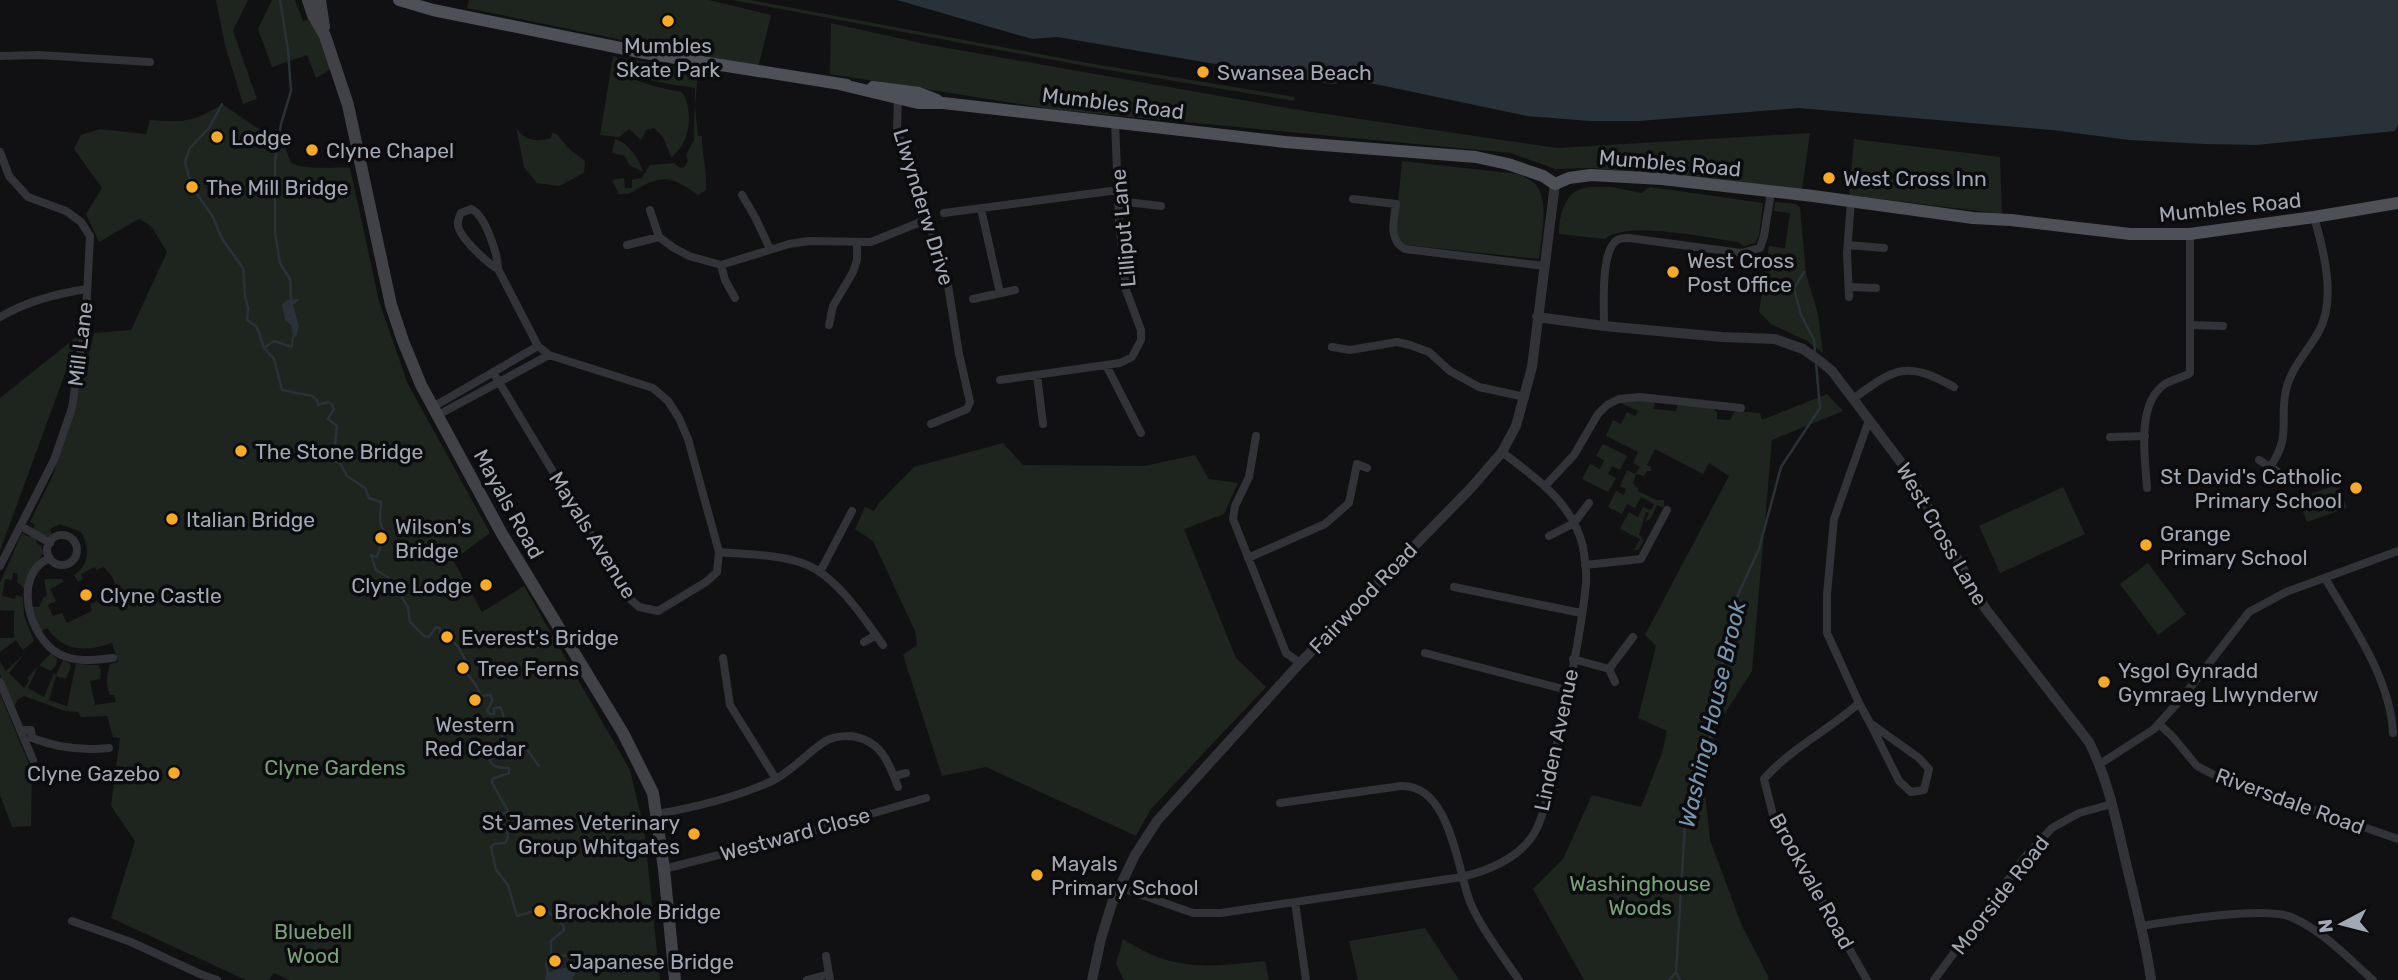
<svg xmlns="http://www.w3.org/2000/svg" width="2398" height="980" viewBox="0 0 2398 980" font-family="Rubik,sans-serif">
<rect width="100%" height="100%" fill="#111113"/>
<path fill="#1d251e" d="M216 0H248L233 31 257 99 243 104 225 45Z
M272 0H295L303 21 310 19 319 35 331 69 316 78 307 55 272 67 258 29Z
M469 0H709L771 15 758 68 467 8Z
M732 0H750L1088 63 1295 97 1294 101 1096 68Z
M831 23 925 44 1299 110 1557 148 1810 133 1802 189 1593 168 1555 169 1511 153 1057 110 830 74Z
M613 56 617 57C622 83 659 87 681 92L684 95C693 114 690 145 671 157L663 137 654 128 646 130 641 140 629 129 619 137 600 135Z
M623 58 698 71 695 106 698 136H702C702 153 707 171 706 190L698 195C675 179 667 173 640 187 633 192 628 195 619 194L612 180 624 178 625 188H632V180L642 178 650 165 674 163 680 168 684 167 688 161 686 155 694 140 695 88C674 84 627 82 623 58Z
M222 104 285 147 291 163C309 171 329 166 350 168L379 301 407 382 490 533 453 560 482 612 524 586 630 770 644 828 660 980H289L274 973 269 980H246L111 918 135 841 111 806 120 738 113 737 107 716 81 717 78 712 65 711 24 696 17 700 14 708 0 674V662L6 671 25 653 9 673 24 688 29 681 27 678 51 653 57 659 56 665 51 671 39 665 28 688 44 697 54 673 56 675 63 660 70 664 71 667 66 679 56 676 49 700 67 706 76 664 98 665 101 670 100 679 90 681 95 705 116 702 114 695H110C105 684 107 675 110 664L118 662 112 643C86 652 64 652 47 628L40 632 31 607H39L43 598 47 596 44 579H62L64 582 50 589 56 601 48 605 53 616 62 613 67 623 92 611 90 604 97 601 99 603 111 597 113 601 119 599 113 578 104 567 96 570 95 567 81 574 83 579 78 582 74 575C90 565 90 547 81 532L60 524 50 529 52 535 43 537 32 532 35 525 30 522 53 475 74 409 94 333 131 330 167 252 151 226 139 219 99 242 86 214 102 188 74 149 81 135 100 129 146 134 150 120C184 122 193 123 222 104Z
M516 127C525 142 537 142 551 138L552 133 557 134 568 148 585 161 584 173 559 186 537 183 524 167Z
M615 139C627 142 640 159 643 172L629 165 625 156 612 153Z
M1854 139 2000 157 2002 214 1849 195Z
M1402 161 1518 174C1523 177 1529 179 1533 182 1551 196 1541 239 1539 259L1406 245 1395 234Z
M1612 187 1641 193 1650 187 1763 203 1759 236 1755 243 1744 246 1738 242C1710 238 1625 220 1605 239L1559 234C1559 217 1564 192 1584 188 1592 186 1604 187 1612 187Z
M1775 202 1796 204 1800 208 1806 274 1818 314 1823 353 1807 341 1771 324 1759 312 1769 246 1785 248 1790 213 1774 211Z
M79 335 0 551V398Z
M1827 394 1843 411 1772 440 1752 671 1718 724 1703 774 1710 840 1742 926 1769 978 1767 980H1584L1533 889 1563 859 1592 795 1641 807 1662 753 1667 731 1638 718 1656 646 1645 635 1729 476 1709 463 1703 474 1655 449 1647 465 1651 467V471H1647L1644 476 1636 474 1633 484 1638 488V491L1656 500H1664V508L1657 505 1651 518 1645 522 1649 513 1646 512 1639 535 1644 540 1638 550H1634L1640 539 1620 529 1629 512 1638 517 1643 507 1651 510 1654 504 1641 497 1635 508 1627 504 1622 514 1608 507 1616 491 1624 495 1626 489 1620 486 1627 470 1635 474 1640 467 1633 463 1638 452 1606 436 1613 420 1621 424 1627 412 1635 416 1638 411 1618 402 1626 400 1652 401 1655 404 1653 409 1676 411 1678 404 1712 408 1717 412V419L1730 420 1735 411 1760 413 1762 420Z
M1003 443 1023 465 1144 466 1195 455 1209 479 1238 483 1224 514 1184 529 1236 658 1266 687 1151 809 1136 836 986 767 942 776 903 655 917 645 915 631 873 541 855 529 865 507 874 511 879 503 914 467Z
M1603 444 1627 456 1620 470 1612 466 1608 474 1616 478 1608 492 1582 479 1590 464 1600 469 1604 460 1596 456Z
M2338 484 2347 508 2307 522 2298 499Z
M2063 487 2085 534 2000 573 1979 526Z
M22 533 29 537 31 534 36 538V542L42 547 43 553 26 582 25 589 17 582 18 574 13 573 12 580 5 579 2 596 15 599 16 595 23 597 24 615 34 641 23 650 16 640 0 652V638H14V611L0 610V583Z
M2148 563 2186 614 2158 635 2120 584Z
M0 694 32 771 31 826 12 827 0 795Z
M1425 928 1459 980H1358L1349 941Z
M1123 939C1174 972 1207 967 1265 961L1269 980H1124L1116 964Z"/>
<path fill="#293238" d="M897 0H2398V125L2395 131 2256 145 2205 144 2129 140 2052 130 1799 108 1639 121H1589L1527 116 1375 84 1352 81 1332 84 1057 37 1032 39Z
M300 299 293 305 299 326 296 337 293 336 291 325 285 320 282 304 288 300Z
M578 964 579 967 572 980H545L546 973Z"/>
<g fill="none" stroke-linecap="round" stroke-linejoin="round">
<path stroke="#293238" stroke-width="2.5" d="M280 0 288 50 291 91 281 124 275 161V233L280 263 290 279 291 299
M222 104 209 128 190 148 185 162 192 187 213 217 222 239 243 268 245 296 248 308 247 320 257 327 264 348 274 359 282 390 312 396 317 400 318 405 328 402 332 404 334 409 328 419 337 426 334 454 336 462 340 463 347 476 365 488 369 498 381 502C381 515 377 521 385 533L377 557 371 555 376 570 389 578 408 607 410 622 424 636 429 637 436 627 440 628V636C458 638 460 653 469 666L465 671 476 685 481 696 491 695 492 701 487 711 490 714H494V708L500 707C504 714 505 724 505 732L502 737 510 744
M1804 272 1794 288 1801 315 1814 340 1815 353
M265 347 274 341 292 347 293 336
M539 766 526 748 510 744 499 755 489 759C494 769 499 767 509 768V773L492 779V783L508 811 502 814C501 826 513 833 505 843L494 844 491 847 496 870 508 885 517 916 544 908 563 925 564 930 551 941V954
M548 973 546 964 551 954 563 956 572 955
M1669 980 1676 972
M1680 980 1676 972 1685 824 1710 739 1731 610 1759 549 1781 467 1820 408 1816 363"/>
<path stroke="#323338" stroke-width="8" d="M0 56 39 55 150 62
M898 96 897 130 946 273 959 354 970 402 967 409 931 424
M0 152 9 176 28 197 66 211 81 222 90 236 86 315 72 408 54 460 0 566
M742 195 755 217 770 249
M1353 199 1396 204C1394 220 1388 240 1405 249L1545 266
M1118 201 1161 206
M471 209C485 214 498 255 498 269 487 263 459 237 458 225 457 221 459 217 461 213Z
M981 209 1000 293
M650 210 659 237
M944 213 1118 190
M627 245 659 237 674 248 689 256 721 265 789 244 809 241 871 242 928 219
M1848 245 1884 248
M721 265 725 280 735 298
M1849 287 1876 288
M1849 297 1847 253 1851 201
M973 299 1015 290
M0 317C28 301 55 294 87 289
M829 325 833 306 853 272 857 260V242
M2191 325 2223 326
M1604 326C1604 307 1601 257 1614 243 1618 238 1623 238 1629 238L1741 253 1760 248 1764 236 1771 192
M1332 347 1350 350 1397 342 1410 345 1429 352 1450 371 1479 387 1525 397
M1106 365 1141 433
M493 372 629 598 639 607 658 611 706 582 717 572 719 552 688 439 679 418 668 401 653 388 549 355 538 346 498 269
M1037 375 1043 424
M1000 380 1120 363 1132 357 1141 340V330L1126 290 1119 219 1115 122
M1853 399C1895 368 1906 360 1954 387
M433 407 538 346
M438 415 549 355
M1256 436 1249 477 1235 506 1233 519 1286 653 1300 663
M2110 437 2145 436
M2259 460 2277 471
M2270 467C2292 436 2279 422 2286 390 2291 368 2307 352 2318 333 2337 301 2324 251 2314 217
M1546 485 1574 455 1598 414 1607 405 1619 399 1640 397 1741 408
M2147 488C2145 458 2136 403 2165 384 2173 379 2182 378 2190 373V234
M21 526 50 543
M47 550a15 15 0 1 1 30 0a15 15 0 1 1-30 0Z
M1549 536 1574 523 1589 503
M719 552C747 555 779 554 805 564 836 576 864 618 883 645
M50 558C11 574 29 638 59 654 77 663 94 660 113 658
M1248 558 1325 524 1349 503 1357 464 1367 468
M1585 565 1641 559 1667 510
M820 572 852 511
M2325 578C2352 625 2390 677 2393 733
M1454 587 1581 613
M864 642 876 635
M1425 653 1567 690
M723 658 730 705 776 779
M1573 659 1609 669 1633 637
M1609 669 1615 682
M0 682 33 760
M1859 703 1870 723 1919 758 1929 769 1924 790 1911 792 1899 781 1870 723
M2159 724 2172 736 2197 766 2216 776 2398 839
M21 730H31L32 738C58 748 82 751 109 748
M2100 764 2154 729 2182 698 2249 612 2286 592 2398 551
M894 776 906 773
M1280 803 1401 786C1450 784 1457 868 1470 902 1482 930 1502 955 1519 980
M657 814C697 807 735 798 772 781 791 772 806 754 824 742 831 737 841 736 850 736 880 739 889 762 898 787
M664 869 801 834 926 798
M1119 887 1193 913H1221L1462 877C1490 870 1522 857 1536 830 1546 811 1550 779 1554 757 1566 701 1580 642 1586 584 1587 573 1585 559 1583 547 1573 503 1536 478 1502 452
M1295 902 1306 980
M72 921 131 942 200 974 217 980
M2141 926C2171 921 2266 906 2291 917 2322 930 2348 958 2373 980
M826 956 830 980
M807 980 829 974
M1867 980 1773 815 1764 779C1791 748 1829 730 1859 703L1827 633V594L1834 519 1869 420
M1934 980 2025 857 2052 828 2079 813 2112 804"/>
<path stroke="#323338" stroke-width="10" d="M1537 317 1604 326 1722 337 1775 339 1803 349 1820 361 1832 371 1906 469 1985 608 2089 742C2109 781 2117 825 2127 867 2136 905 2146 942 2151 980
M1092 980 1101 939 1112 903 1135 855 1157 821 1300 663 1471 488 1502 452 1516 426 1532 367 1555 184"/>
<path stroke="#404248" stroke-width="12" d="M308 0 313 15 325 36 348 105 391 305 403 341 421 385 502 534 623 733 653 793 664 869 675 980
M320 0 324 27"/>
<path stroke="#4e5057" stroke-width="12" d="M399 0 433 10 645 53 847 85
M839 84 918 103H943L1285 142 1476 157 1508 164 1543 176 1555 184 1569 178 1591 175 1662 179 1813 196 1973 218 2011 220 2130 234H2190L2314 217 2398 203
M873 87 919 93 937 100"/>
</g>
<g fill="#f6aa25" stroke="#0c0c0e" stroke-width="2.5">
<circle cx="668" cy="21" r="7"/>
<circle cx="1203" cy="72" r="7"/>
<circle cx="217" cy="137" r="7"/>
<circle cx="312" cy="150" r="7"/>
<circle cx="1829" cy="178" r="7"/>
<circle cx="192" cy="187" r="7"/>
<circle cx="1673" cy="272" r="7"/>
<circle cx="241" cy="451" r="7"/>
<circle cx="2356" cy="488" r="7"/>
<circle cx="172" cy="519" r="7"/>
<circle cx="381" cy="538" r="7"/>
<circle cx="2146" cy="545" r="7"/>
<circle cx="486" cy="585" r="7"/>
<circle cx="86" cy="595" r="7"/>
<circle cx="447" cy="637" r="7"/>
<circle cx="463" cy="668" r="7"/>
<circle cx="2104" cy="682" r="7"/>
<circle cx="475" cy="700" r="7"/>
<circle cx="174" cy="773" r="7"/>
<circle cx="694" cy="834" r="7"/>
<circle cx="1037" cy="875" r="7"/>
<circle cx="540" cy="911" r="7"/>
<circle cx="555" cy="961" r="7"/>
</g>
<g text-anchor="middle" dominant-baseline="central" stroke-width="7" stroke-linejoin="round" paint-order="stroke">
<g font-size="21" fill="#a2a8b4" stroke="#0c0c0e" text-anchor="start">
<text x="668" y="45" text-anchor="middle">Mumbles<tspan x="668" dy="24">Skate Park</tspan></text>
<text x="1217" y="72">Swansea Beach</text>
<text x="231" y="137">Lodge</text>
<text x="326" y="150">Clyne Chapel</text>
<text x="1843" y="178">West Cross Inn</text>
<text x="206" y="187">The Mill Bridge</text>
<text x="1687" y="260">West Cross<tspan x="1687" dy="24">Post Office</tspan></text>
<text x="255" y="451">The Stone Bridge</text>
<text x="2342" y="476" text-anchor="end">St David's Catholic<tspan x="2342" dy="24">Primary School</tspan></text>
<text x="186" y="519">Italian Bridge</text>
<text x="395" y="526">Wilson's<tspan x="395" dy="24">Bridge</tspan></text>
<text x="2160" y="533">Grange<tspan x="2160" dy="24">Primary School</tspan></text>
<text x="472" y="585" text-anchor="end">Clyne Lodge</text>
<text x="100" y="595">Clyne Castle</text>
<text x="461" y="637">Everest's Bridge</text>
<text x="477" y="668">Tree Ferns</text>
<text x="2118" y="670">Ysgol Gynradd<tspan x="2118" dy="24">Gymraeg Llwynderw</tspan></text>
<text x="475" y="724" text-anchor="middle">Western<tspan x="475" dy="24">Red Cedar</tspan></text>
<text x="160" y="773" text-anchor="end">Clyne Gazebo</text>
<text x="680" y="822" text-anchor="end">St James Veterinary<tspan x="680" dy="24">Group Whitgates</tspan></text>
<text x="1051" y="863">Mayals<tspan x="1051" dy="24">Primary School</tspan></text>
<text x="554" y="911">Brockhole Bridge</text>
<text x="569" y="961">Japanese Bridge</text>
</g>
<g font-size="21" fill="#a2a8b4" stroke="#0c0c0e">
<text transform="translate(1113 103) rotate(7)">Mumbles Road</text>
<text transform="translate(1670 163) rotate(5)">Mumbles Road</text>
<text transform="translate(924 207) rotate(73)">Llwynderw Drive</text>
<text transform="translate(2230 207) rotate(-6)">Mumbles Road</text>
<text transform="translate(1123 228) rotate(-95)">Lilliput Lane</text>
<text transform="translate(80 344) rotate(-83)">Mill Lane</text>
<text transform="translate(509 504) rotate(61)">Mayals Road</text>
<text transform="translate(1942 534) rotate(60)">West Cross Lane</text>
<text transform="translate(593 535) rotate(58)">Mayals Avenue</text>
<text transform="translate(1363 598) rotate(-46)">Fairwood Road</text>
<text transform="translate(1556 740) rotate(-78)">Linden Avenue</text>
<text transform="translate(2290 801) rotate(20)">Riversdale Road</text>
<text transform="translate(795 834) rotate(-15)">Westward Close</text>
<text transform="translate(1812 881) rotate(61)">Brookvale Road</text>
<text transform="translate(2000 895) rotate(-52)">Moorside Road</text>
</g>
<g font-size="21" fill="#78a079" stroke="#0c0c0e">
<text x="335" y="767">Clyne Gardens</text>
<text x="1640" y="883">Washinghouse<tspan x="1640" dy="24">Woods</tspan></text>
<text x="313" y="931">Bluebell<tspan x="313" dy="24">Wood</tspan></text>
</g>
<g font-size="23" font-style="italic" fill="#7797b0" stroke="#0c0c0e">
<text transform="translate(1712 714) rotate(-77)">Washing House Brook</text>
</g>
</g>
<g transform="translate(2342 924) rotate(263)" stroke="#0c0c0e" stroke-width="5" paint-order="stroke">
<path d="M0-5L12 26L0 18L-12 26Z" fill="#a2a8b4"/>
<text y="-10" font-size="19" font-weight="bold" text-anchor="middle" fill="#a2a8b4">N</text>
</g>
</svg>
